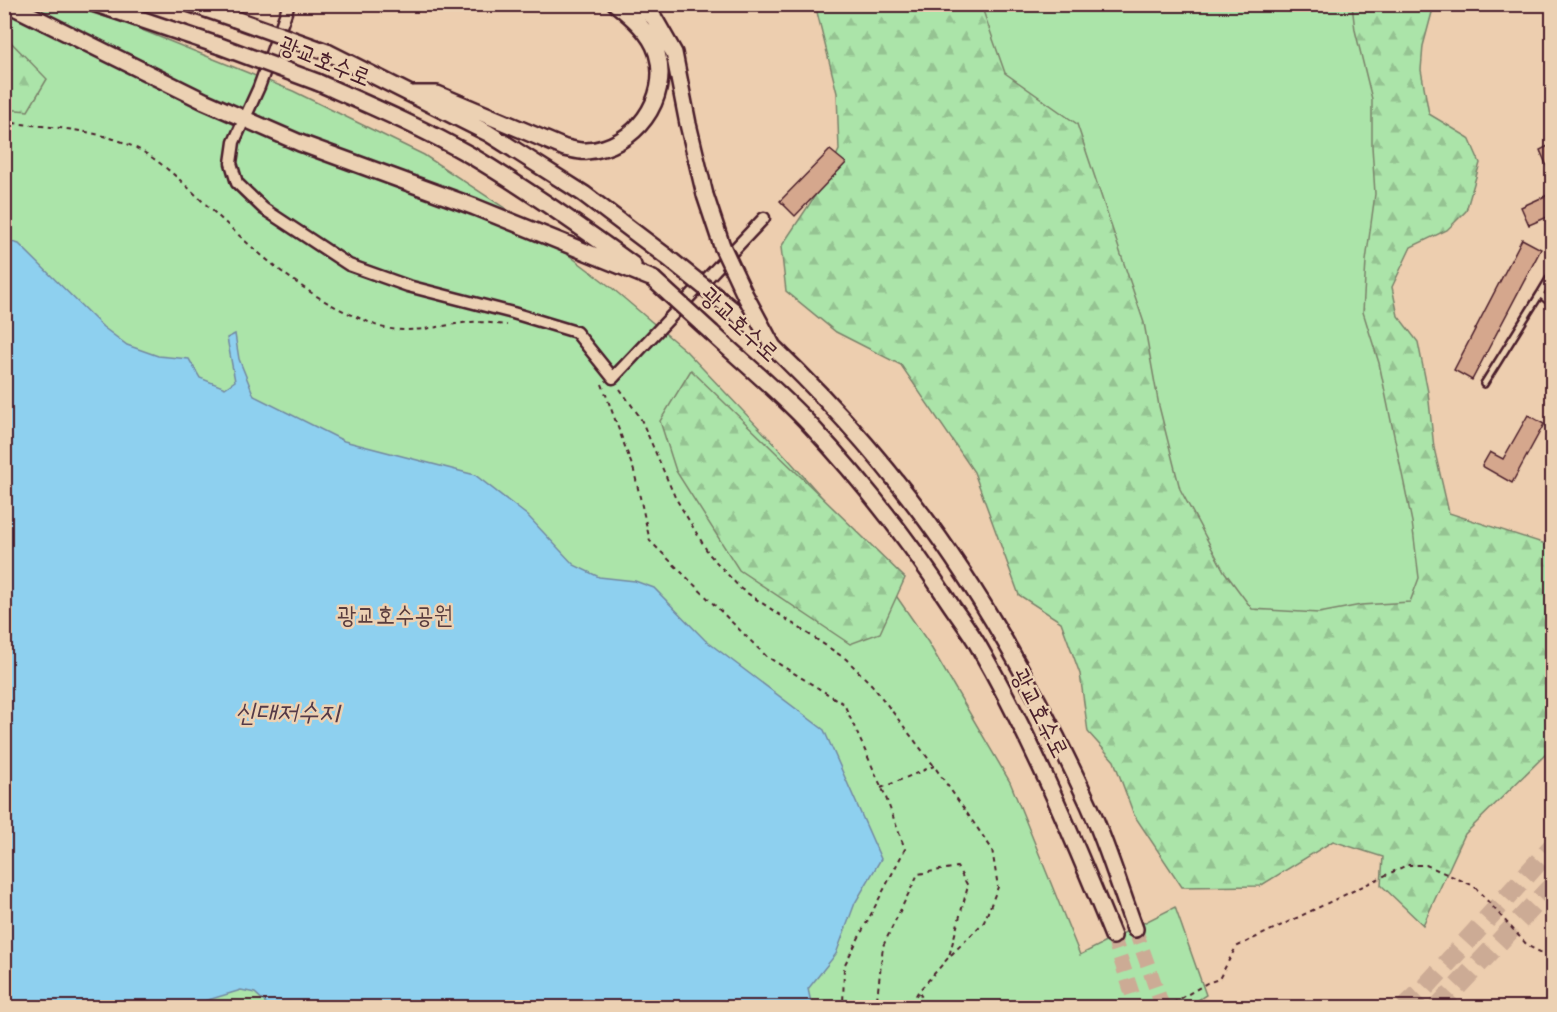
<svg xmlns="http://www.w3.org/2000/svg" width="1557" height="1012" viewBox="0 0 1557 1012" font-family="'Indie Flower','Poor Story',sans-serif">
<defs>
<pattern id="forest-firs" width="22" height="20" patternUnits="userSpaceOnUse" patternTransform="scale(1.5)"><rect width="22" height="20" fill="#abe4a9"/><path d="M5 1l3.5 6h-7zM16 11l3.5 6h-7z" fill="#95c392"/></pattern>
</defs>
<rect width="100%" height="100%" fill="#edceaf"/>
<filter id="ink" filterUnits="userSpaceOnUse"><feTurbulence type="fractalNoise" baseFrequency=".0167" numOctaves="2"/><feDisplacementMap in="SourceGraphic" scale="12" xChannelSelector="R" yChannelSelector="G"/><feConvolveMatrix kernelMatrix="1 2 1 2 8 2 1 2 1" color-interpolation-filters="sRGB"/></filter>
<g filter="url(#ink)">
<path fill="#abe4a9" stroke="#7a826a" stroke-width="1.5" d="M5 4 66 5 122 22 293 91 424 155 520 218 612 288 686 351 781 451 850 529 928 642 1010 782 1080 955 1175 907 1206 995 1186 1008H5Z
M845 5H1384L1408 239 1388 291 1458 627 1264 652Z"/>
<path fill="url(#forest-firs)" stroke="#7a826a" stroke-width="1.5" d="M811 5H981L1005 73 1077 124 1144 323 1159 406 1180 489 1224 571 1252 609 1319 613 1361 605 1410 602 1419 578 1412 522 1379 363 1363 312 1366 261 1375 194 1372 146V99L1355 30 1352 5H1434L1423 46 1421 70 1429 114 1469 138 1480 163 1466 211 1447 230 1411 247 1392 287 1398 316 1418 342 1428 392 1434 448 1449 513 1552 546V748L1465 834 1423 925 1381 885 1383 857 1333 841 1260 886 1182 887 1134 815 1114 761 1088 732 1080 674 1061 622 1019 595 974 472 901 365 836 332 786 291 781 247 823 184 839 150 837 93 817 12Z
M4 35 47 79 28 111 5 109Z
M691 370 905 578 880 633 850 644 739 570 676 471 660 421Z"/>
<path fill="#8ed0ef" stroke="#7389a1" stroke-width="1.5" d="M5 240 19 244 103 327 127 345 158 356 189 359 200 378 225 388 235 381 227 338 235 334 239 359 254 396 344 441 475 475 528 516 574 565 599 577 635 581 654 588 705 640 824 730 881 859 855 903 836 954 808 989 812 1007 271 1008 255 993 241 990 185 1007H5Z"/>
<path fill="#d5a78d" stroke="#4a1f2b" stroke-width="1.5" d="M1552 144V178L1540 150Z
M830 150 846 163 795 216 780 201Z
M1552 193V215L1529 225 1521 207Z
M1522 239 1541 249 1472 380 1454 370Z
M1528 415 1544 424 1512 483 1482 466 1490 452 1503 459Z"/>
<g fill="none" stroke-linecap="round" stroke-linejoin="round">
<path stroke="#ccab95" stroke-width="15" stroke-dasharray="15 8" stroke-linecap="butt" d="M1135 929 1163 1008
M1113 936 1137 1008"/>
<path stroke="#ccab95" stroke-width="20" stroke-dasharray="20 10" stroke-linecap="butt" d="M1404 1008 1420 993 1552 847
M1437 1008 1552 886"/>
<g stroke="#4a1f2b" stroke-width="10">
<path id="service" d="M1540 294 1552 274
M1484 384 1540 294 1552 304"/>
</g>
<g stroke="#4a1f2b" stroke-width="15">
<path id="minor" d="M289 4 259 87 234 142 231 163 237 183 264 209 349 265 408 286 513 313 576 332 613 378 764 218"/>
</g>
<g stroke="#4a1f2b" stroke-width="20">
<path id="secondary" d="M8 4 204 101 300 143 475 207 653 279
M96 4 220 46
M191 4 235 19
M639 4 654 18 674 53 688 124 705 195
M327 52 488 133 584 194 667 257
M317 82C369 105 421 127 470 155 527 189 580 226 633 265
M414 94H437L565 148C572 149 580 152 587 151 634 148 671 99 657 53 651 33 632 17 616 4
M733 310C804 373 870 444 927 521 991 608 1044 707 1089 805 1107 845 1120 888 1135 929
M712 333C745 364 781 393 812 427 862 481 908 539 949 602 959 617 970 631 979 647 1032 739 1073 838 1113 936"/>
</g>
<path stroke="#4a1f2b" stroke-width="2" stroke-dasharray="4.5 4.5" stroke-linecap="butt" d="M4 122C51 128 104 128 145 153 171 169 192 192 214 212 258 254 307 298 364 320 371 323 378 327 385 328 414 334 442 325 471 322 482 321 495 324 507 325
M602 384 634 471 650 541 766 656 844 704 885 795 905 849 844 966 843 1008
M620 389 640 417 675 497 709 554 741 589 846 659 872 685 934 766 992 849 998 887 984 922 949 957 918 992 909 1008
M881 788 934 766
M919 993 930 1008
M876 1008 883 946 918 874 957 867 968 886 949 956
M1165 1008 1207 983 1219 979 1236 947 1407 865H1426L1474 886 1528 946 1552 958"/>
<use href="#service" stroke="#ecd1b3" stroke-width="5"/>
<use href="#minor" stroke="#ecd1b3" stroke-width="10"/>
<use href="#secondary" stroke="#ecd1b3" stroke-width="15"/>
<g stroke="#4a1f2b" stroke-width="20" stroke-linecap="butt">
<path id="secondary-bridge" d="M235 19 327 52
M220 46 317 82
M705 195 722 246 745 295 772 345
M667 257 733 310
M653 279 712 333"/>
</g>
<use href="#secondary-bridge" stroke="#ecd1b3" stroke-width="15"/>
</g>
</g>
<g text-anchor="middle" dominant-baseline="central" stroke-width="5" stroke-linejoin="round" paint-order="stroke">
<g font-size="24" fill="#4a1f2b" stroke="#ecd1b3">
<text transform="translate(324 63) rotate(22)">광교호수로</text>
<text transform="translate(738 326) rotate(43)">광교호수로</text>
<text transform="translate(1038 714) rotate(63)">광교호수로</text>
</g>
<g font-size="24" fill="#593d3e" stroke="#ecd1b3">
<text x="395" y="617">광교호수공원</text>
</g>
<g font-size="26" font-style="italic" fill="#543a48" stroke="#ecd1b3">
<text x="287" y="715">신대저수지</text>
</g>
</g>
<rect width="1557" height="1012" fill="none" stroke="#ecd1b3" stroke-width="24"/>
<rect x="12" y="12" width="1533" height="988" fill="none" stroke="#4a1f2b" stroke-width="2" filter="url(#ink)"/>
</svg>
